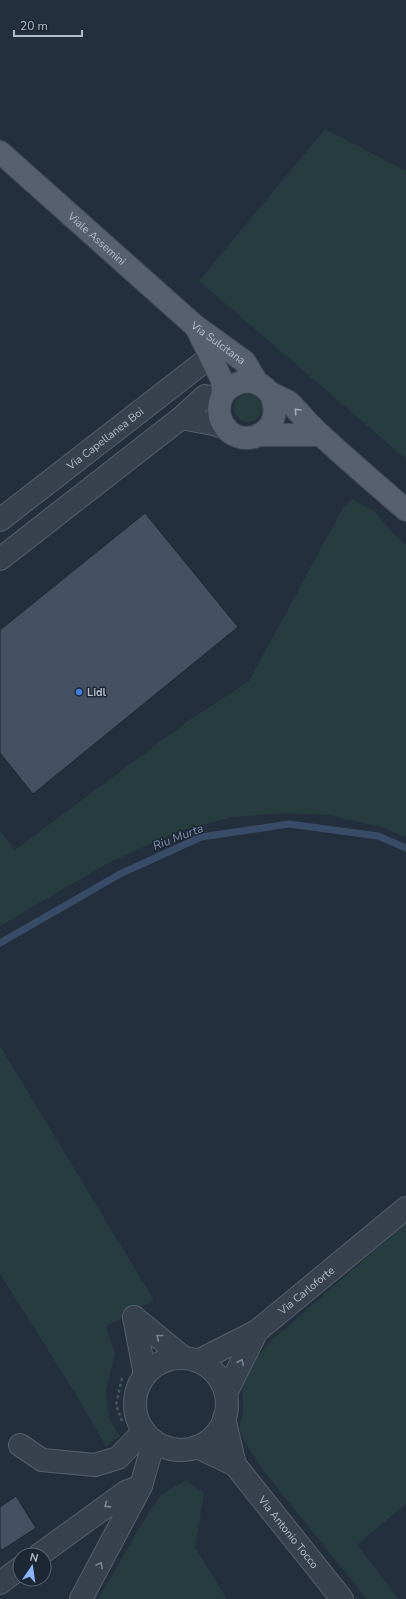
<svg xmlns="http://www.w3.org/2000/svg" width="406" height="1599" viewBox="0 0 406 1599" font-family="'Nunito Sans',sans-serif">
<rect width="100%" height="100%" fill="#242f3e"/>
<path fill="#263c3f" d="M325 129 406 171V459L199 281Z
M234 408a14 14 0 1 1 28 0a14 14 0 1 1-28 0Z
M352 499 374 511 396 536 406 546V837L382 827 328 815 286 813 232 817 179 831 108 863 0 926V831L15 850 188 721 249 681 344 506Z
M0 1046 154 1300 106 1327 115 1353 106 1390 109 1418 120 1436 106 1446 73 1390 0 1274Z
M406 1223V1504L357 1545 399 1599H367L266 1474 245 1443 239 1428 243 1413V1397L241 1384 246 1369 271 1341Z
M186 1480 204 1493 195 1547 227 1599H98L147 1515 162 1494Z"/>
<g fill="none" stroke-linecap="round" stroke-linejoin="round">
<path stroke="#394c67" stroke-width="7" d="M0 943 120 874 201 837 289 824 378 836 406 848"/>
</g>
<path fill="#455162" stroke="#1f2835" d="M145 513 238 627 33 794 0 753V630Z
M16 1496 36 1528 2 1550 0 1547V1507Z"/>
<g fill="none" stroke-linecap="round" stroke-linejoin="round">
<g stroke="#565f6c" stroke-width="24">
<g id="minor">
<path d="M181 418 213 424 226 428"/>
<path id="s1" d="M0 520 210 357"/>
<path d="M0 559 181 418 205 396 221 399"/>
<path d="M134 1317 184 1358"/>
<path d="M134 1317 145 1375"/>
<circle cx="181" cy="1404" r="46"/>
<path id="s2" d="M198 1361 257 1331 406 1208"/>
<path d="M226 1393 257 1331"/>
<path id="s3" d="M224 1418 235 1465 342 1599"/>
<path d="M20 1445 42 1460 95 1465 118 1458 144 1431"/>
<path d="M197 1447 235 1465"/>
<path d="M39 1555 126 1492 141 1486"/>
<path d="M0 1583 20 1568"/>
<path d="M81 1599 141 1486 154 1441"/>
</g>
</g>
<g stroke="#414a57" stroke-width="24">
<g id="major">
<path id="s4" d="M0 152 194 325 245 362 258 384"/>
<path d="M196 327 222 380 223 394"/>
<path d="M270 393C290 434 237 454 222 422 218 414 218 403 223 395 230 384 244 379 257 383 263 385 266 390 271 393 277 397 285 399 290 403 301 414 310 426 322 436 349 461 378 486 406 510"/>
<path d="M260 435H320"/>
</g>
</g>
<path stroke="#44595c" stroke-width="2.5" stroke-dasharray="3 3" stroke-linecap="butt" d="M122 1378 116 1405 122 1421"/>
<use href="#minor" stroke="#38414e" stroke-width="22"/>
<use href="#major" stroke="#56606e" stroke-width="22"/>
</g>
<defs><path id="oneway-chevron" d="M-2-3.5L2.5 0L-2 3.5" fill="none" stroke-width="1.6" stroke-linecap="round" stroke-linejoin="round"/></defs>
<use stroke="#a1aab7" href="#oneway-chevron" transform="translate(297 411) rotate(-133)"/>
<g stroke="#7c8592">
<use href="#oneway-chevron" transform="translate(159 1337) rotate(-141)"/>
<use href="#oneway-chevron" transform="translate(241 1362) rotate(-64)"/>
<use href="#oneway-chevron" transform="translate(107 1505) rotate(144)"/>
<use href="#oneway-chevron" transform="translate(100 1565) rotate(-62)"/>
</g>
<circle fill="#3f7fe0" stroke="#1d2633" stroke-width="1.5" cx="79" cy="692" r="4"/>
<g text-anchor="middle" dominant-baseline="central" stroke-width="3" stroke-linejoin="round" paint-order="stroke">
<g font-size="11" fill="#b4bcc9" stroke="#1d2633">
<text stroke="none"><textPath href="#s4" startOffset="130">Viale Assemini</textPath></text>
<text stroke="none"><textPath href="#s4" startOffset="290">Via Sulcitana</textPath></text>
<text stroke="none"><textPath href="#s1" startOffset="133">Via Capellanea Boi</textPath></text>
<text stroke="none"><textPath href="#s2" startOffset="130">Via Carloforte</textPath></text>
<text stroke="none"><textPath href="#s3" startOffset="134">Via Antonio Tocco</textPath></text>
</g>
<g font-size="11" font-weight="bold" fill="#b4bcc9" stroke="#1d2633" text-anchor="start">
<text x="87" y="692">Lidl</text>
</g>
<g font-size="12" font-style="italic" fill="#7c92b1" stroke="#1d2633">
<text transform="translate(178 837) rotate(-21)">Riu Murta</text>
</g>
</g>
<g transform="translate(32 1567) rotate(13)"><circle r="19" fill="#1d2633" stroke="#59626f"/>
<path d="M0-3L7 15L0 10L-7 15Z" fill="#8ab4f8"/>
<text y="-6" font-size="11" font-weight="bold" text-anchor="middle" fill="#b4bcc9">N</text>
</g>
<path d="M14 30v6h68v-6" fill="none" stroke="#b4bcc9" stroke-width="2"/>
<text x="20" y="30" font-size="12" fill="#b4bcc9" stroke="#1d2633" stroke-width="3" paint-order="stroke">20 m</text>
</svg>
